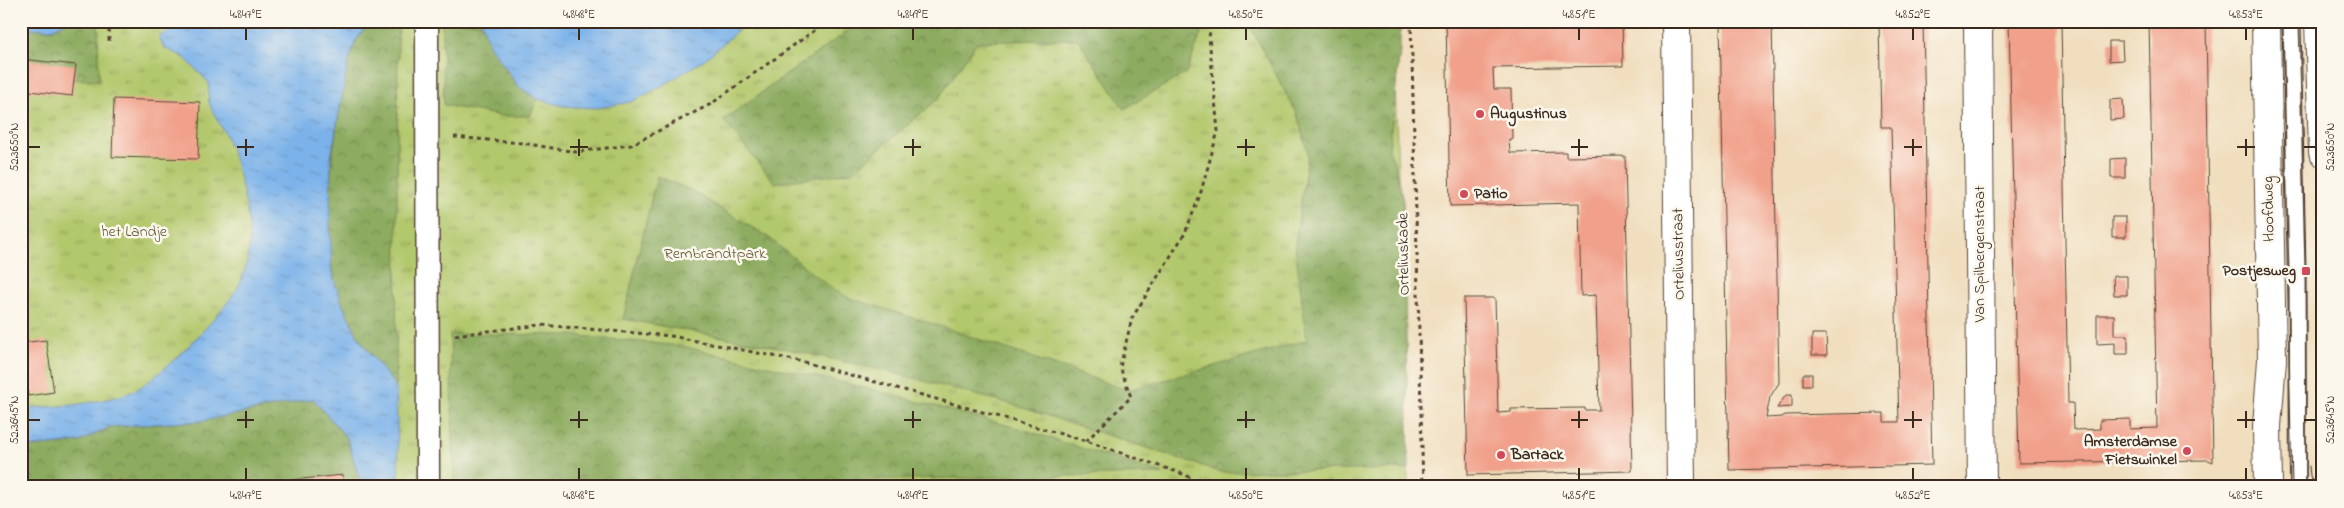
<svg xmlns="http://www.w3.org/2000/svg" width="2344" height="508" viewBox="0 0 2344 508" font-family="'Indie Flower',sans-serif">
<defs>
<pattern id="grass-tufts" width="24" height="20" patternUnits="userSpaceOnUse" patternTransform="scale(1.25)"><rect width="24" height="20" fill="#b2c86c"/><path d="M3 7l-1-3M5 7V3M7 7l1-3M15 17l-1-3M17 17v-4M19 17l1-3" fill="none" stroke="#92a358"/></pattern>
<pattern id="forest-crowns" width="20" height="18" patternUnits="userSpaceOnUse" patternTransform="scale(1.25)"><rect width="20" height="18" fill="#8dac60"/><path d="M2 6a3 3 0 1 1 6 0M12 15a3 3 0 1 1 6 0" fill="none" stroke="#748c4f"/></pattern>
<pattern id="water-ripples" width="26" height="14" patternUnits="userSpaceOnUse" patternTransform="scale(1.25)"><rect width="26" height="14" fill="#7bb2ea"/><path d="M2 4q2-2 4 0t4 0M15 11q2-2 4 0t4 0" fill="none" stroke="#6691bd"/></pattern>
</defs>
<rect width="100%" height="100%" fill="#fbf7ec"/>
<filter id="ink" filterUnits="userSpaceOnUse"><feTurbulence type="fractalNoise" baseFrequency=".02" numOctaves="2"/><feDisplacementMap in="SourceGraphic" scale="10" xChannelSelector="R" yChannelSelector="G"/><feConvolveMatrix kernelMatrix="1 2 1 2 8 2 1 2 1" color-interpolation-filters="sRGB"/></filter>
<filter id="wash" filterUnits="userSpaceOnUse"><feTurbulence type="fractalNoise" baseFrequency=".0096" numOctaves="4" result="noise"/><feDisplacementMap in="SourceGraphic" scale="20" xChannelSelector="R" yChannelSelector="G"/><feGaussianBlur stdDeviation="1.12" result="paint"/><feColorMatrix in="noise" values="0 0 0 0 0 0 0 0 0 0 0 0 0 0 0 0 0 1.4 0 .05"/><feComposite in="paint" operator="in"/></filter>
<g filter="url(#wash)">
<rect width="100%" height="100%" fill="#f0debe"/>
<path fill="url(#grass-tufts)" stroke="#767945" d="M21 21H1393L1408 483 1254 487H21Z"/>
<path fill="url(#forest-crowns)" stroke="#646b3f" d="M68 21 98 22 99 80 21 78V28L52 29Z
M370 21H398L396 387C369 353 340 317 332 272 323 220 331 158 340 106 344 85 346 63 355 43 358 35 365 28 370 21Z
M442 21 482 23C492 54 510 80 537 99L530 116H502L444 105Z
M862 21H1206L1186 73 1124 109 1078 39 977 42 938 99 852 172 775 183 723 120Z
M1242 21H1400V50L1389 150 1394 162 1403 201 1409 469 1221 472 1011 404 886 371 783 348 623 319 657 176 690 190 768 237 823 282 849 298 943 327 1118 387 1129 390 1307 340 1295 245 1308 153 1297 114 1251 28Z
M450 334 570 335 681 346 870 389 1021 429 1163 474 556 486H454Z
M313 399 347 438 362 487H21V448L79 442 110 427 202 421Z"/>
<path fill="url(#water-ripples)" stroke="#5b6e84" d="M21 21H68L52 29 21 28Z
M185 21H370L355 42 347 68 331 158 330 228 332 273 343 306 360 340 396 387 399 487H362L347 438 313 399 202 421 110 427 79 442 21 448V408C50 408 112 403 137 389 165 373 222 315 238 287 247 270 251 247 249 228 246 197 237 164 226 136 221 125 212 113 209 102 208 96 209 89 209 83L184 57 164 48 159 37Z
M481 21H749L704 60 662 86 631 102 598 108 563 106 537 99 518 86 490 46Z"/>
<g id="blocks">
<path fill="#f1a18b" d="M1504 21H1622L1623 66 1493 68 1494 89H1511L1512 139H1509L1510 153 1566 152V157L1625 156 1632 471 1468 475 1464 298H1495L1498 413 1511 412V409L1585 408V410H1599L1596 295 1581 296 1579 203 1450 206 1446 23Z
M1720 21H1772L1779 383 1770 397 1766 418 1782 417 1785 415 1884 413V422H1899L1891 127H1881L1879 21H1923L1932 465 1729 470Z
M2009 21H2061L2068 403H2073L2074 430 2100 429V420L2130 419V429L2157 428 2149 21H2206L2213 462 2208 460 2019 463Z
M2109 41H2122L2123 60 2109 61Z
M21 59 76 65 72 96 21 90Z
M114 99 200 102 198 159 112 157Z
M2123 99 2124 119 2110 120V100Z
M2125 158V178H2111V159Z
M2112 217H2126V237H2112Z
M2113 276H2127V295H2114Z
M2097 315H2114V335H2128V354H2115V343L2097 344Z
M1812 334H1826L1827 355H1812Z
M46 340 54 392 28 396 21 343Z
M1803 374H1812V385H1803Z
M1786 395H1792V407L1777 408Z
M343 475 344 487H283L281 481Z
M121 480 122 487H87V486Z"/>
</g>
</g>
<g filter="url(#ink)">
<use href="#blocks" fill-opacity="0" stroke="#564536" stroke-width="1"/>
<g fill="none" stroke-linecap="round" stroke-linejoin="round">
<g stroke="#564536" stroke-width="18">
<path id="service" d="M2291 21 2297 271 2298 487"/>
</g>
<g stroke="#564536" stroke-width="25">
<path id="pedestrian" d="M427 21 428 487"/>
</g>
<g stroke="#564536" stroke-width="30">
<path id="minor" d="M1676 21 1681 487
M1978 21 1982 487"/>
</g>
<g stroke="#564536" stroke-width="30">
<path id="tertiary" d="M2266 21 2272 360 2267 426 2268 487
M2319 21 2323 152"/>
</g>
<path stroke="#564536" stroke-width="3" stroke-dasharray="4 4" stroke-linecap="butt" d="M109 21V41
M1411 21 1423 487
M454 137 522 143 576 152 631 145 711 104 828 21
M455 335 541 325 671 336 804 362 1086 441 1186 475 1203 487
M1086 441 1131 397 1120 367 1132 318 1185 233 1200 195 1218 131 1209 37 1212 21
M2200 487 2217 486 2238 478"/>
<use href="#service" stroke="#fff" stroke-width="15"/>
<use href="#pedestrian" stroke="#fff" stroke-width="22"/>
<use href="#minor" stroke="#fff" stroke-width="28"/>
<use href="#tertiary" stroke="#fff" stroke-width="28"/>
<path stroke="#3b2a1e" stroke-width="1" d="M2282 21 2292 487
M2301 21 2306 271V487
M2309 466 2310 476 2317 487"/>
</g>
</g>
<path fill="none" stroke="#3b2a1e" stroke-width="2" d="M246 28V40M579 28V40M913 28V40M1246 28V40M1579 28V40M1913 28V40M2246 28V40M246 139V156M579 139V156M913 139V156M1246 139V156M1579 139V156M1913 139V156M2246 139V156M28 147H40M237 147H254M570 147H588M904 147H921M1237 147H1255M1571 147H1588M1904 147H1922M2237 147H2255M2304 147H2316M246 411V428M579 411V428M913 411V428M1246 411V428M1579 411V428M1913 411V428M2246 411V428M28 420H40M237 420H254M570 420H588M904 420H921M1237 420H1255M1571 420H1588M1904 420H1922M2237 420H2255M2304 420H2316M246 468V480M579 468V480M913 468V480M1246 468V480M1579 468V480M1913 468V480M2246 468V480"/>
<g fill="#d1495b" stroke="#fbf7ec" stroke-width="2">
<circle cx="1480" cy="114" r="5"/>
<circle cx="1464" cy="194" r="5"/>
<rect x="2301" y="266" width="10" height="10" rx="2.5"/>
<circle cx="2187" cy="451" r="5"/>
<circle cx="1501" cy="455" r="5"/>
</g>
<g text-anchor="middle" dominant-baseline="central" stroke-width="5" stroke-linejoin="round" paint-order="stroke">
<g font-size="16" font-weight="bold" fill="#3b2a1e" stroke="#fbf7ec" text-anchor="start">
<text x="1490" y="114">Augustinus</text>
<text x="1474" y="194">Patio</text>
<text x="2296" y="271" text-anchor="end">Postjesweg</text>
<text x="2177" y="442" text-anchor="end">Amsterdamse<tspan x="2177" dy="18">Fietswinkel</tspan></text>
<text x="1511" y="455">Bartack</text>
</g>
<g font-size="16" fill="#3b2a1e" stroke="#fbf7ec">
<text transform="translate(2269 209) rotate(-91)">Hoofdweg</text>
<text transform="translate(1404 254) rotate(-91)">Orteliuskade</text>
<text transform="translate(1679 254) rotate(-91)">Orteliusstraat</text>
<text transform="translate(1980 254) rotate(-90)">Van Spilbergenstraat</text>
</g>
<g font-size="16" fill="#5f5935" stroke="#fbf7ec">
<text x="134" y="232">het Landje</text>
<text x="715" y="254">Rembrandtpark</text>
</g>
</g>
<rect width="2344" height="508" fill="none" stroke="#fbf7ec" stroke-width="55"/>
<rect x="28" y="28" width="2288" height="452" fill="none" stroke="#3b2a1e" stroke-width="2"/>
<g font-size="12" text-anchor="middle" fill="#3b2a1e">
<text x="246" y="18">4.847°E</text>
<text x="579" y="18">4.848°E</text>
<text x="913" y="18">4.849°E</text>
<text x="1246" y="18">4.850°E</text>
<text x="1579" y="18">4.851°E</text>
<text x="1913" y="18">4.852°E</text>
<text x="2246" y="18">4.853°E</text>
<text transform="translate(14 147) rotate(-90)" y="4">52.3650°N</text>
<text transform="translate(2330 147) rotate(-90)" y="4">52.3650°N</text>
<text transform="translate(14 420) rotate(-90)" y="4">52.3645°N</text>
<text transform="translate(2330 420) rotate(-90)" y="4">52.3645°N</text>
<text x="246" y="499">4.847°E</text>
<text x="579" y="499">4.848°E</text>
<text x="913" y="499">4.849°E</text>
<text x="1246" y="499">4.850°E</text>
<text x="1579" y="499">4.851°E</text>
<text x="1913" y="499">4.852°E</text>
<text x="2246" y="499">4.853°E</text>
</g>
</svg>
